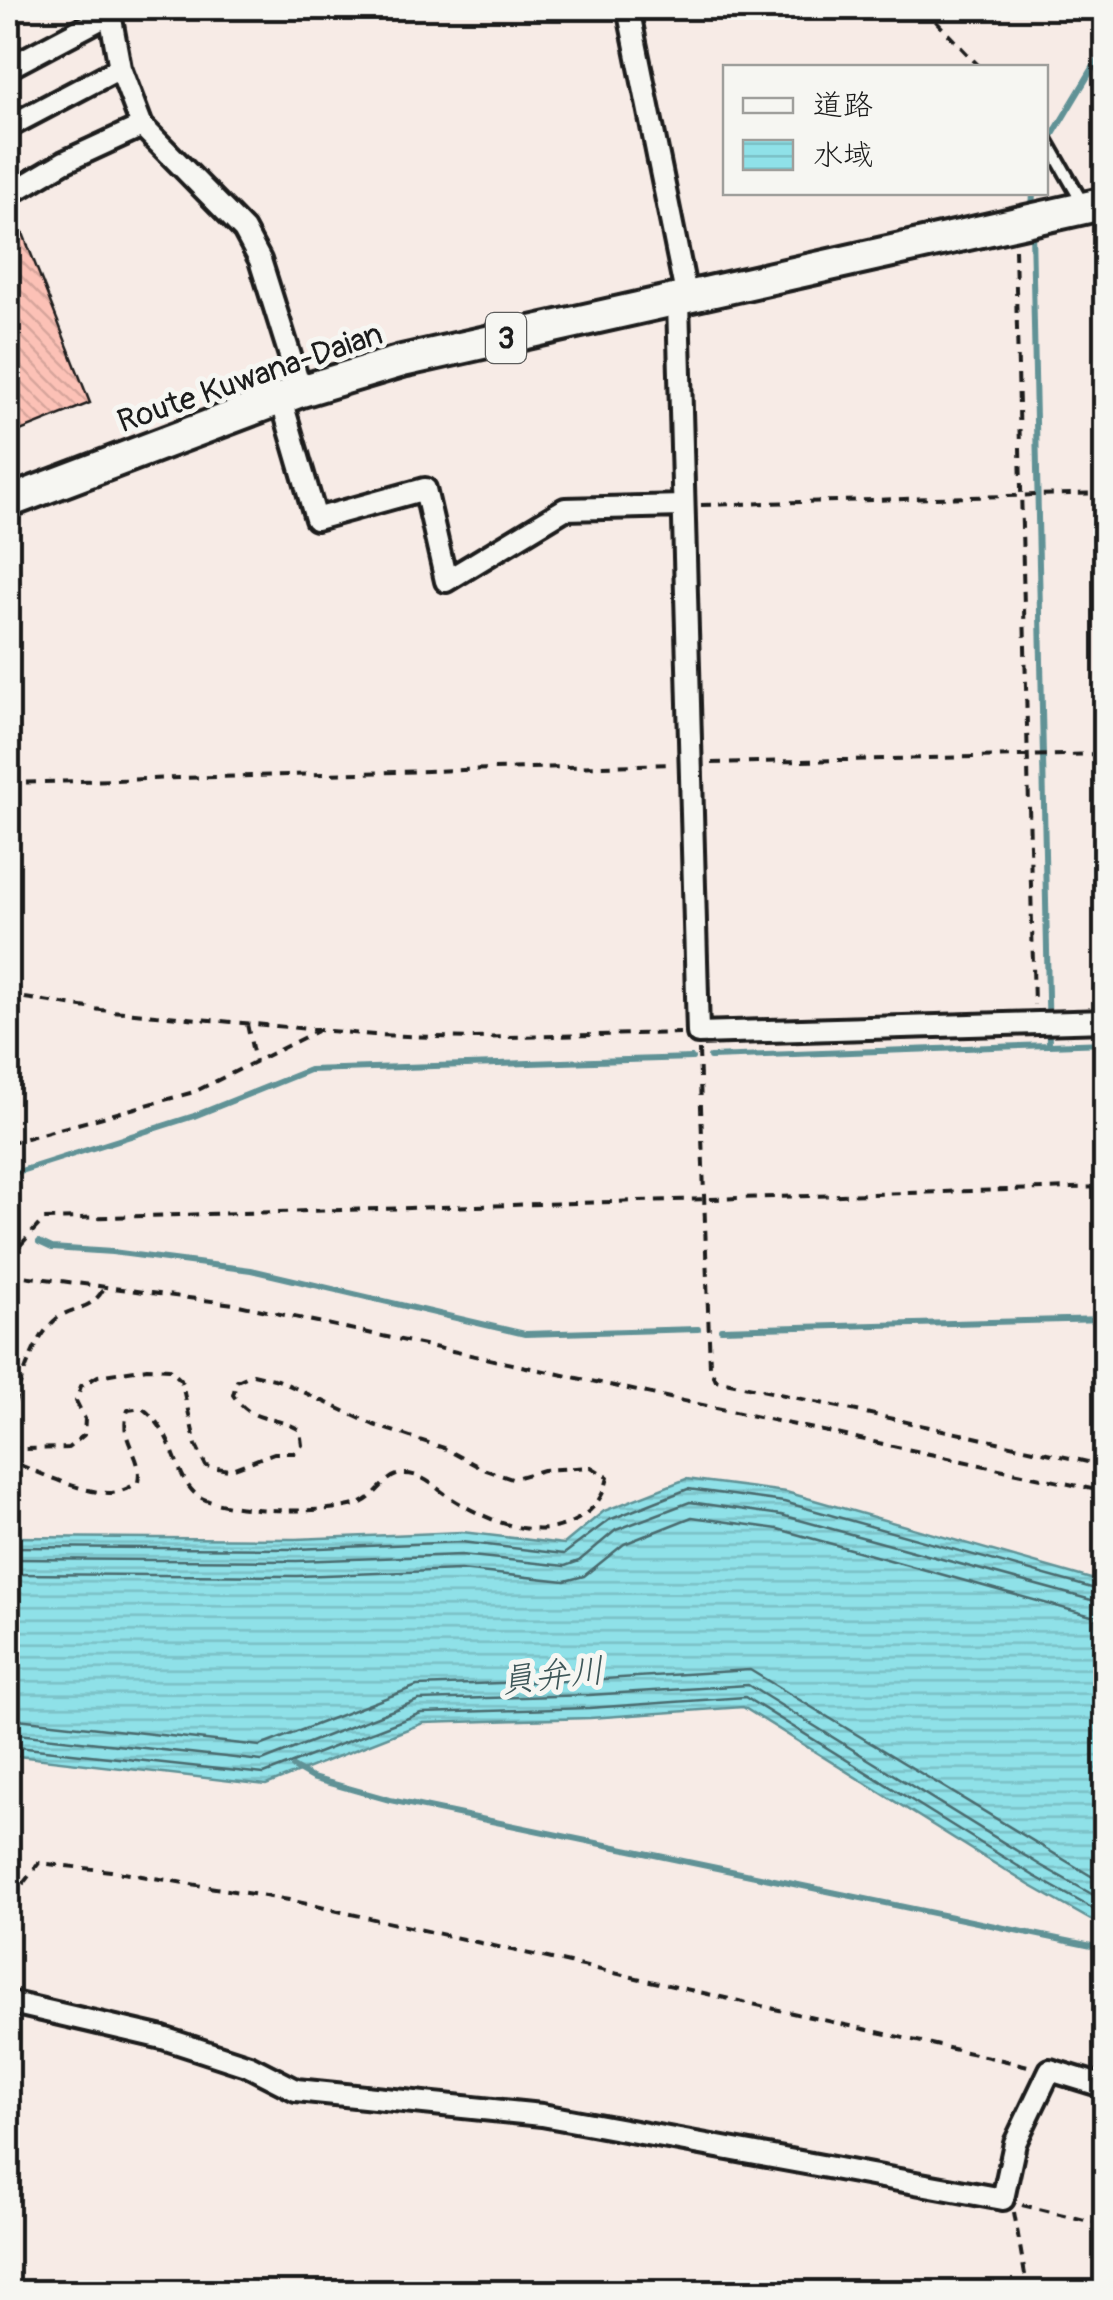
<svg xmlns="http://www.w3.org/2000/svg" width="1113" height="2300" viewBox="0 0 1113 2300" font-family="Pangolin,'Klee One',sans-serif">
<defs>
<pattern id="water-rules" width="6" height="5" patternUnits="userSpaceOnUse" patternTransform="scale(2.5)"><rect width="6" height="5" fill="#8fe1e8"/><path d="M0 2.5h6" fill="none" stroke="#7bc0c6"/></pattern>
<pattern id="building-back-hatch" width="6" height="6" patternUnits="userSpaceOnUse" patternTransform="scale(2.5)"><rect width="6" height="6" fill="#fcc1b6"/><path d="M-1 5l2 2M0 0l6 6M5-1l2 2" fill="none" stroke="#d7a59c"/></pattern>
</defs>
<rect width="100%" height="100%" fill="#f7ebe6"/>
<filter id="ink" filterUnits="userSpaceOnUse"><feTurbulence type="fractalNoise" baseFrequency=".01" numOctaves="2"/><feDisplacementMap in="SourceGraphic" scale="20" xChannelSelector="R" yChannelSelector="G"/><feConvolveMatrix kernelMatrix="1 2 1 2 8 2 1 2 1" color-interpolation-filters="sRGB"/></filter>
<g filter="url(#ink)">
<path fill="url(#water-rules)" stroke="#619296" stroke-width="2.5" d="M686 1479 786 1492 1105 1583V1928L1029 1885 743 1707 590 1718 423 1723 266 1785 8 1755V1537L296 1539 462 1532 564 1544 604 1511Z"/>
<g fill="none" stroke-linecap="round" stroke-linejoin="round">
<path stroke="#4a6b6e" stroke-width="2.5" d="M8 1547 296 1549 461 1542 564 1554 609 1520 688 1489 784 1502 1106 1592
M8 1559 297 1561 461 1555 565 1566 579 1561 616 1530 690 1502 781 1515 1106 1604
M8 1574 297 1576 460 1570 565 1581 584 1576 624 1544 692 1517 778 1529 1106 1620
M8 1718 260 1746 417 1686 588 1680 750 1670 1106 1885
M8 1733 262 1761 419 1700 589 1695 748 1685 1040 1865 1106 1902
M8 1746 264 1774 421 1713 589 1708 745 1697 1034 1876 1106 1916"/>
<path stroke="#619296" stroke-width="6" d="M1046 155 1052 136 1106 46
M1032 211 1033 192
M1032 229 1049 1045
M710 1057 1106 1043
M8 1175 194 1116 309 1070 692 1058
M39 1242 52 1248 112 1252 251 1270 525 1334 698 1329
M721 1329 1106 1319
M293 1767 312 1778 390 1800 1106 1949"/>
</g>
<path fill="url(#building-back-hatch)" stroke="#1c1c1c" stroke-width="2.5" d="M13 208 90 403 8 436V209Z"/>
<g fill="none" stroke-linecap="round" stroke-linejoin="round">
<g stroke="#1c1c1c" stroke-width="18">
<path id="lane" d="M1046 139 1082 202"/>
</g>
<g stroke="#1c1c1c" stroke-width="28">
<path id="street" d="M109 8 120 68 142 126 244 230 260 260 301 391
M628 8 687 299
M8 68 110 14
M8 127 120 68
M8 195 64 162 142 126
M678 301 698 1033 1106 1021
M281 399 316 519 425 489 446 581 565 509 682 506
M8 2002 163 2038 249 2066 296 2090 542 2115 1003 2199 1015 2143 1050 2070 1106 2087"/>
</g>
<g stroke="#1c1c1c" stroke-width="38">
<path id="primary" d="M8 502 301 391 402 361 1106 203"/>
</g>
<path stroke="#1c1c1c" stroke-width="4" stroke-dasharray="10 8" stroke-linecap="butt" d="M923 8 981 68
M1015 249 1034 1005
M701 505 1106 493
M712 763 1106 754
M8 783 672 764
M8 992 25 998 101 1010 374 1035 469 1038 680 1033
M247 1024 255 1062
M699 1050 710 1367 716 1380 1106 1466
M8 1143 194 1092 317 1031
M8 1259 44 1219 1106 1187
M8 1274 234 1304 1106 1492
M8 1423C19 1390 29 1345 54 1321 72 1304 91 1314 105 1286
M8 1446 20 1449 68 1448 84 1435 85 1419 76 1401 81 1386 98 1376 147 1368 169 1369 181 1380 196 1445 206 1466 229 1470 274 1453H294L302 1445 300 1430C273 1414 253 1425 233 1395L237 1381 253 1374 278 1380 374 1425 444 1448 483 1469 512 1479 543 1470 591 1467 608 1477C604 1497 592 1513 572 1522 534 1541 486 1520 451 1498 436 1489 425 1474 405 1474 386 1473 379 1494 363 1502 337 1515 221 1513 198 1496 174 1479 177 1434 142 1408L128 1410C117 1442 144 1454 138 1482 129 1488 120 1493 108 1493 79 1492 35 1471 8 1460
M8 1893 18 1890 39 1863 111 1871 289 1900 1033 2067
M1022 2205 1106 2225
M1014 2212 1028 2292
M8 2276 11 2278"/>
<use href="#lane" stroke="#f6f6f2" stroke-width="10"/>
<use href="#street" stroke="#f6f6f2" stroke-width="20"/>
<use href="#primary" stroke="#f6f6f2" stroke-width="30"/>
</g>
</g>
<g text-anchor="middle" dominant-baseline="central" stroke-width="10" stroke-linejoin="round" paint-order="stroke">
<rect fill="#f6f6f2" stroke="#5d5d5c" stroke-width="2.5" x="486" y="313" width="40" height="50" rx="8"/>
<g font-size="30" font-weight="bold" fill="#1c1c1c">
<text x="506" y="338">3</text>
</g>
<g font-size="32" fill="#1c1c1c" stroke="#f6f6f2">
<text transform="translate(250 378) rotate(-19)">Route Kuwana-Daian</text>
</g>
<g font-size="35" font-style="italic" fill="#3e5759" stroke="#f6f6f2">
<text transform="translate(552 1676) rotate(-6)">員弁川</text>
</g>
</g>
<rect width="1113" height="2300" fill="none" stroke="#f6f6f2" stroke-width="40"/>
<rect x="20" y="20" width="1073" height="2260" fill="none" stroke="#1c1c1c" stroke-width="4" filter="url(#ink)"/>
<rect x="723" y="65" width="325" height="130" fill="#f6f6f2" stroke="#9f9f9c" stroke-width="2.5"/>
<rect x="743" y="98" width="50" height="15" fill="#f6f6f2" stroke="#9f9f9c" stroke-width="2.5"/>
<text x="813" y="115" font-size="30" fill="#1c1c1c">道路</text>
<rect x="743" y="140" width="50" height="30" fill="url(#water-rules)" stroke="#9f9f9c" stroke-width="2.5"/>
<text x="813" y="165" font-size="30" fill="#1c1c1c">水域</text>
</svg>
